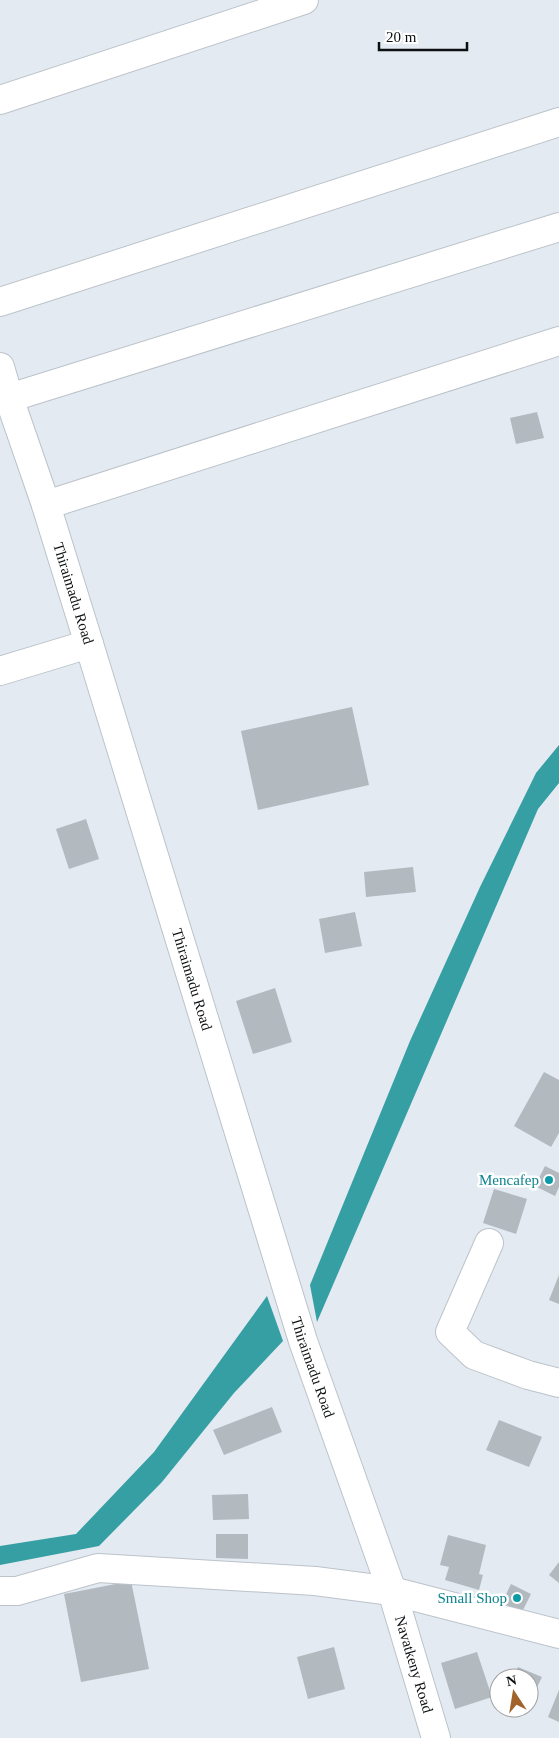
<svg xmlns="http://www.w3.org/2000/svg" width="559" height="1738" viewBox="0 0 559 1738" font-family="'Times New Roman',serif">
<rect width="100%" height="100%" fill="#e3eaf1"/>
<path fill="#359fa4" d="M559 745V783L538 809 317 1322 310 1285 410 1041 480 887 536 773Z
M267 1296 283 1341 234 1393 162 1482 99 1546 0 1565V1546L76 1534 154 1452Z"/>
<path fill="#b2b9bf" d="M537 412 544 438 516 444 510 418Z
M352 707 369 785 258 810 241 731Z
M86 819 99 859 69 869 56 829Z
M413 867 416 892 366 897 364 872Z
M355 912 362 946 325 953 319 919Z
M275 988 292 1042 253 1054 236 1001Z
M544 1072 559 1080V1133L551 1147 514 1126Z
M545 1166 559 1173V1187L555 1196 535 1186Z
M494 1189 527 1199 516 1234 483 1223Z
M559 1275V1304L549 1300Z
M272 1407 282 1432 224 1455 213 1430Z
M499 1420 542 1437 529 1467 486 1450Z
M248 1494 249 1519 213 1520 212 1495Z
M216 1534H248V1559L216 1558Z
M448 1535 486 1545 479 1574 483 1575 479 1590 445 1580 449 1567 440 1565Z
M559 1562V1583L549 1575Z
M131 1581 149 1669 81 1682 64 1594Z
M511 1584 531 1594 522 1612 502 1603Z
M334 1647 345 1689 308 1699 297 1657Z
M477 1652 492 1697 455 1709 441 1663Z
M518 1667 542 1677 529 1704V1678H513Z
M559 1690V1722L548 1717Z"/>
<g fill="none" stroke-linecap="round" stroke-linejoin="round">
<g stroke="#bcc3ca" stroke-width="30">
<g id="minor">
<path d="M0 100 304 0"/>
<path d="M0 302 559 122"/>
<path id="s1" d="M0 367 9 398 46 505 89 644 303 1341 392 1591 436 1738"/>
<path d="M9 398 559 227"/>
<path d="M46 505 559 341"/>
<path d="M0 671 89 644"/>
<path d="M489 1243 450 1332 474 1355 528 1375 559 1383"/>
<path d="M0 1591H17L98 1568 315 1581 392 1591 559 1634"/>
</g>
</g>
<use href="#minor" stroke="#fff" stroke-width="28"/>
</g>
<g fill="#0f9aa8" stroke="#fff" stroke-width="2">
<circle cx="549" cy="1180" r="5"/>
<circle cx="517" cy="1598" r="5"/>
</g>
<g text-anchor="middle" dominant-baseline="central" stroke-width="5" stroke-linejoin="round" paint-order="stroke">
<g font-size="15" fill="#0d1012" stroke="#fff">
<text stroke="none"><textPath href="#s1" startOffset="238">Thiraimadu Road</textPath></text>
<text stroke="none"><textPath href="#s1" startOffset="642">Thiraimadu Road</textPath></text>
<text stroke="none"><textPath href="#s1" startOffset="1048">Thiraimadu Road</textPath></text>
<text stroke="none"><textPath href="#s1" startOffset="1362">Navatkeny Road</textPath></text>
</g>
<g font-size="15" fill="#0d838f" stroke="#fff" text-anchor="end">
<text x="539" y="1180">Mencafep</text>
<text x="507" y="1598">Small Shop</text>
</g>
</g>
<g transform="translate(514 1693) rotate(348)"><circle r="24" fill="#ffffff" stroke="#9e9fa0"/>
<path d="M0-4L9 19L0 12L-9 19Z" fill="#a2632b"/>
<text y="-8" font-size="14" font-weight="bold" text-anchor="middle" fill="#0d1012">N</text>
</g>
<path d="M379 42v8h88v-8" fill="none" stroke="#0d1012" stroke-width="2.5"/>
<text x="386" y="42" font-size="15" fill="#0d1012" stroke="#ffffff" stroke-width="4" paint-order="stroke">20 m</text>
</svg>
